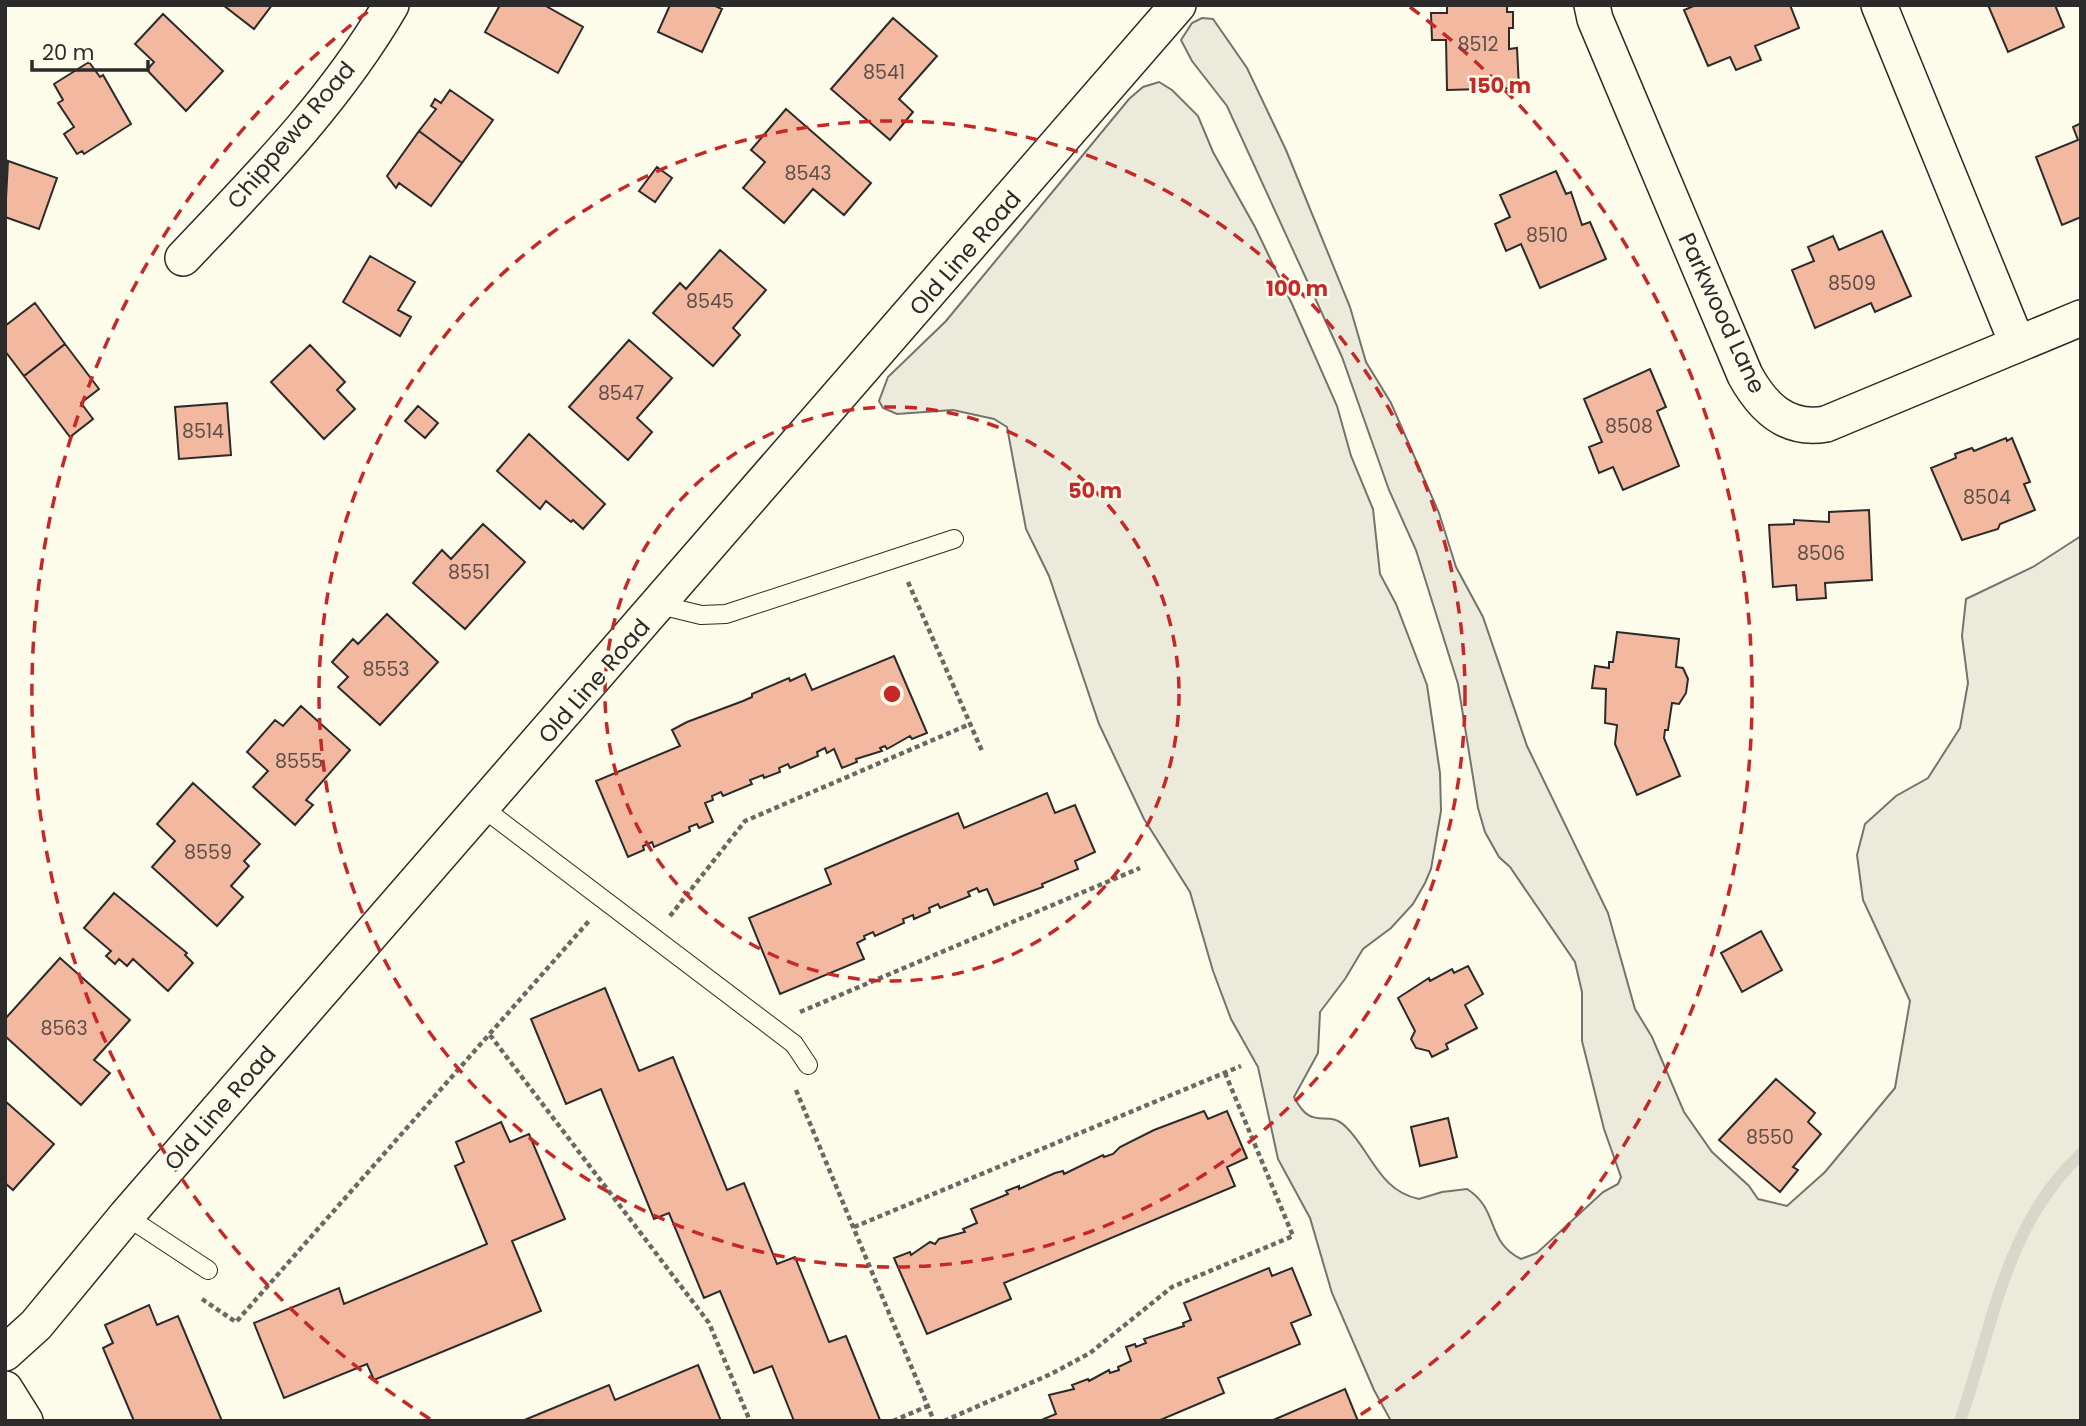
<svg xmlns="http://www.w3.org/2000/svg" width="2086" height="1426" viewBox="0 0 2086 1426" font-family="Poppins,sans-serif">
<rect width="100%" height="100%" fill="#fdfbea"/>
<path fill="#ecebdb" stroke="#74746e" stroke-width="2" d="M1202 18 1213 19 1247 68 1286 150 1350 307 1366 362 1391 403 1439 513 1456 567 1483 617 1527 746 1608 913 1635 1009 1652 1037 1684 1112 1712 1152 1749 1186 1758 1199 1787 1206 1825 1172 1895 1088 1910 1001 1863 900 1857 855 1865 824 1896 796 1928 778 1960 728 1968 683 1962 636 1966 599 2033 567 2081 536V1421H1391L1374 1390 1332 1293 1310 1218 1278 1159 1258 1067 1231 1019 1213 971 1190 892 1144 819 1099 724 1049 576 1026 529 1007 427 994 419 953 410 897 414 883 408 879 401 888 377 946 321 1129 99 1143 87 1159 82 1172 90 1198 116 1213 152 1255 227 1292 304 1337 406 1351 456 1373 509 1380 574 1396 604 1427 685 1440 773 1441 811 1431 869 1425 883 1413 904 1391 928 1363 949 1345 979 1320 1012 1318 1053 1294 1097C1313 1134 1326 1107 1346 1127 1371 1151 1379 1191 1419 1199L1442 1192 1467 1189C1500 1210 1485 1241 1521 1259L1537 1253 1603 1192 1618 1184 1621 1177 1604 1129 1582 1041V992L1575 962 1510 867 1499 857 1485 832 1478 808 1458 684 1416 550 1389 490 1342 357 1227 106 1192 61 1181 40 1192 23Z"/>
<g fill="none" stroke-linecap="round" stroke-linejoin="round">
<path stroke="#d8d7c9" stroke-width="12" d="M1960 1421C1993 1327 2004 1226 2081 1154"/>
</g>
<path fill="#f2b8a0" stroke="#2b2b2b" stroke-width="2" d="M223 5H272L254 29Z
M500 5H544L583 27 558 73 485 32Z
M670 5H713L722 9 702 52 658 32Z
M1447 5H1507V12H1513V28H1509V49L1517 48 1519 88 1447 90 1446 40H1432L1431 13H1447Z
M1696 5H1790L1799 28 1755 46 1761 60 1736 70 1730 57 1708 66 1684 10Z
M1988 5H2055L2064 27 2008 52Z
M163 14 223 71 186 111 147 70 154 62 135 44Z
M893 18 937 56 899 99 913 112 890 140 831 89Z
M89 62 100 77 103 75 131 124 84 154 82 151 77 154 64 134 74 127 58 103 63 100 54 84Z
M450 90 493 120 462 163 419 131 436 109 431 106 435 99 441 103Z
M786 109 871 183 844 215 813 189 784 223 743 188 765 162 751 150Z
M2081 123V217L2062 225 2036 157 2078 140 2073 127Z
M419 131 462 163 431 206 399 183 396 188 387 176Z
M8 161 57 178 39 229 5 217Z
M657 167 672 178 655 202 639 191Z
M1556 171 1566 194 1571 192 1582 225 1590 222 1606 259 1540 288 1521 244 1506 251 1495 224 1510 217 1500 195Z
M1882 231 1911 296 1875 312 1871 303 1815 328 1792 270 1814 261 1808 247 1833 236 1839 250Z
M720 250 766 290 733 328 740 335 713 366 653 313 680 283 686 289Z
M370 256 415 282 398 310 411 317 400 336 343 302Z
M35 303 65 344 24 376 5 351V326Z
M629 340 672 378 637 418 652 432 628 460 569 407Z
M65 344 99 389 81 403 93 419 70 437 24 376Z
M310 345 345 382 337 390 355 409 324 439 271 382Z
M1650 369 1666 407 1657 411 1679 466 1623 490 1613 467 1599 473 1589 447 1602 442 1584 399Z
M227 403 231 455 179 459 175 407Z
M418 406 438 423 425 438 405 421Z
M529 434 605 504 583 529 573 520 571 522 546 501 540 509 497 471Z
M2006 438 2007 441 2012 438 2030 482 2024 484 2035 510 2000 524 1998 529 1962 540 1931 468 1956 458 1955 454 1972 448 1974 451Z
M1869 510 1872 580 1825 583 1826 598 1797 600 1796 585 1773 587 1769 525 1794 524V520L1829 522V512Z
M483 524 525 562 465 629 413 583 442 550 451 559Z
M387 614 438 662 380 725 338 687 348 677 332 662 353 639 358 644Z
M1617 632 1679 639 1676 667 1683 668 1688 679 1686 693 1679 704 1672 703 1668 730H1665L1664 738 1680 776 1637 795 1615 744 1617 725 1605 723 1606 689 1592 688 1595 666 1609 668V662H1613Z
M894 656 927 733 912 739 910 736 887 749 885 746 880 748 882 751 856 759 857 762 842 768 834 749 827 753 825 748 817 752 818 756 790 768 788 764 779 768 780 772 764 778 763 775 750 780 752 784 723 796 721 792 712 796 713 800 705 803 713 822 699 828 697 824 689 827 690 831 654 847 652 842 643 846 644 850 628 857 596 781 680 746 672 730 687 722 743 701 752 697V694L789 678 790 681 805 674 812 690Z
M301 706 350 750 306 800 313 805 295 825 253 787 268 771 247 752 275 720 283 726Z
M193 783 260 844 244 861 249 866 231 886 243 897 217 926 152 867 175 841 157 824Z
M1047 793 1055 813 1075 805 1095 852 1075 861 1078 869 1042 884 1043 887 994 905 987 889 979 892 977 888 968 892 970 896 940 908 938 904 929 908 930 912 914 919 913 915 903 919 904 923 875 936 873 932 864 936 865 939 857 943 864 959 780 994 749 918 831 884 825 869 905 835 958 813 964 828Z
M114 893 187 953 185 955 193 963 168 991 133 959 127 966 119 959 115 964 106 956 111 951 84 928Z
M1761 931 1782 970 1742 992 1721 953Z
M60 958 130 1020 94 1060 110 1073 81 1105 5 1036V1019Z
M1468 966 1483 994 1465 1005 1477 1028 1446 1044 1448 1049 1432 1057 1429 1051 1416 1048 1411 1039 1415 1031 1398 998 1429 978 1430 981 1452 969 1454 973Z
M605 988 639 1071 673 1057 727 1190 744 1183 777 1264 795 1257 829 1342 846 1336 880 1420 794 1421 772 1366 754 1373 720 1291 704 1298 669 1213 654 1219 601 1089 566 1104 531 1019Z
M1776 1079 1815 1113 1808 1122 1821 1134 1793 1167 1798 1170 1780 1192 1719 1140Z
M5 1101 54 1144 13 1190 5 1183Z
M1204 1111 1208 1119 1227 1111 1247 1158 1227 1167 1235 1186 1004 1283 1011 1299 927 1334 894 1258 910 1252 911 1255 930 1242 935 1244 939 1239 965 1232 963 1229 977 1223 971 1209 1008 1194 1006 1191 1019 1186V1189L1055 1173 1063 1171 1064 1174 1103 1155 1104 1157 1113 1154 1120 1147 1154 1130Z
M1448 1118 1457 1157 1420 1166 1411 1127Z
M501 1122 510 1142 529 1134 565 1219 512 1241 541 1311 374 1380 367 1364 284 1398 254 1323 339 1288 344 1304 487 1244 455 1166 464 1162 456 1142Z
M1269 1268 1272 1276 1292 1268 1311 1315 1291 1323 1300 1344 1218 1378 1224 1393 1158 1421H1039L1056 1414 1049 1395 1074 1389 1072 1385 1088 1379 1089 1381 1109 1370 1110 1373 1119 1370 1118 1367 1131 1361 1126 1347 1135 1344 1136 1347 1146 1343 1144 1339 1184 1326 1183 1323 1191 1320 1184 1303Z
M149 1305 157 1325 178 1316 222 1421H134L103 1348 113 1343 105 1325Z
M698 1365 721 1421H522L609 1385 615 1400Z
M1345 1389 1358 1421H1271Z"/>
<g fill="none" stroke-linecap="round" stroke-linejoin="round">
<g stroke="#2b2b2b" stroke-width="20">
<path id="service" d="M660 605 701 615 726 614 954 539
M483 808 794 1044 808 1065
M126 1216 208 1270"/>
</g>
<g stroke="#2b2b2b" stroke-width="38">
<path id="minor" d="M1592 5 1595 19 1745 375C1763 408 1787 431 1826 424L2081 318
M1879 5 2017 343
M183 258C258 179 336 100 391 5
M5 1353 36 1325 126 1216 1178 5
M5 1389 25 1421"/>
</g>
<path stroke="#6a6964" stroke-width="4.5" stroke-dasharray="5 3.5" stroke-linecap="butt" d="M908 582 982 751
M670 916 745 821 970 724
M800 1012 1140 868
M490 1035 709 1323 750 1421
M796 1090 934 1421
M854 1227 1241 1066
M202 1299 236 1322 589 921
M893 1421 928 1406
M944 1421 1051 1374 1090 1353 1172 1287 1293 1236 1225 1073"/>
<use href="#service" stroke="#fdfbea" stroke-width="18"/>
<use href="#minor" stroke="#fdfbea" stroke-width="35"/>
</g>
<g fill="none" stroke="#c62828" stroke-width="3.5" stroke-dasharray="12 9">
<circle cx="892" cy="694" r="287"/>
<circle cx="892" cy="694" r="573"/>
<path d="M430 1419A860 860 0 0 1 374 7M1410 7A860 860 0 0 1 1354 1419"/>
</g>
<g text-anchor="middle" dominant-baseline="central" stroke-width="5" stroke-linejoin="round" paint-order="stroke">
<g font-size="19" fill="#5d4e48">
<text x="1478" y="44">8512</text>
<text x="884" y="72">8541</text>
<text x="808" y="173">8543</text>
<text x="1547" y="235">8510</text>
<text x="1852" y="283">8509</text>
<text x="710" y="301">8545</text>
<text x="621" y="393">8547</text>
<text x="1629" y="426">8508</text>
<text x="203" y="431">8514</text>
<text x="1987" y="497">8504</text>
<text x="1821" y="553">8506</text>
<text x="469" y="572">8551</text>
<text x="386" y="669">8553</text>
<text x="299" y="761">8555</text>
<text x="208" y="852">8559</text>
<text x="64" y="1028">8563</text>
<text x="1770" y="1137">8550</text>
</g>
<g font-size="23" fill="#2b2b2b" stroke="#fdfbea">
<text transform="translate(291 135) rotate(-50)">Chippewa Road</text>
<text transform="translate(965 253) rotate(-49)">Old Line Road</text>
<text transform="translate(1722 313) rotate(65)">Parkwood Lane</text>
<text transform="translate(594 681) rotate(-49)">Old Line Road</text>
<text transform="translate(220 1108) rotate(-49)">Old Line Road</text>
</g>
</g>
<circle cx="892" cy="694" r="10" fill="#c62828" stroke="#fdfbea" stroke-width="3.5"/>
<g font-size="21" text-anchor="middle" font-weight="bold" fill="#c62828" stroke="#fdfbea" stroke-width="5" stroke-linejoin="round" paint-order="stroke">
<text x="1500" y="93">150 m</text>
<text x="1297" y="296">100 m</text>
<text x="1095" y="498">50 m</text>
</g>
<rect width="2086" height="1426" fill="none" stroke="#2b2b2b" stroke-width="14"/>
<path d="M32 60v10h116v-10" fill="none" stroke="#2b2b2b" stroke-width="3.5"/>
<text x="42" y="60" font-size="21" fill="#2b2b2b" stroke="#fdfbea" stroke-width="5" paint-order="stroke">20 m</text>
</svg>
